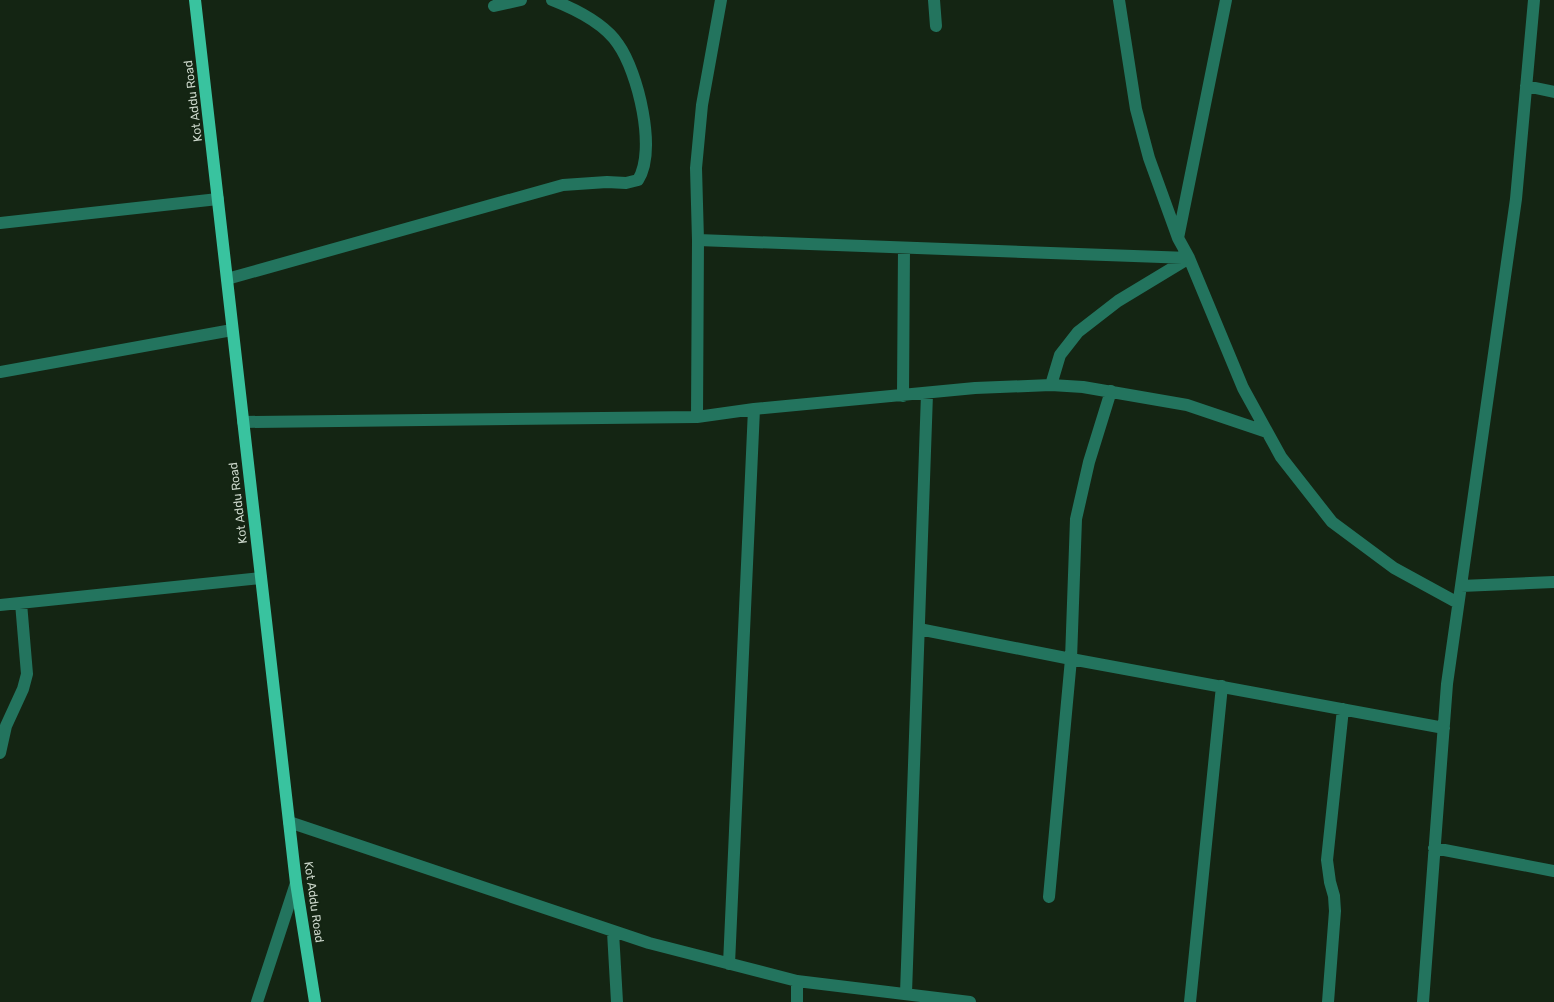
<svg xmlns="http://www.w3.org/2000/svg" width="1554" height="1002" viewBox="0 0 1554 1002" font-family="Rubik,sans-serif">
<rect width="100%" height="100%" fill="#142513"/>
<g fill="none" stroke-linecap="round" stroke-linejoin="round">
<path stroke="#23745e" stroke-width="12" d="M934 0 936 26
M1119 0 1136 109 1149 158 1178 238 1189 258 1243 388 1281 457 1332 522 1394 568 1458 603
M494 6 521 0
M1526 86 1554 92
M0 223 218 199
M1178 238 1226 0
M698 240 1189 258
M227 279 563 185 607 182 626 183 638 180C657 150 638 72 618 44 604 23 575 9 552 0
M0 372 232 330
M1051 385 1060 355 1078 332 1118 301 1189 258
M903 396 904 248
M697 417 698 240 696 168 702 105 721 0
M243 422 697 417 754 409 975 388 1051 385 1083 387 1187 405 1267 432
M1461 586 1554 582
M0 605 261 578
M919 629 1071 659 1444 728
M0 753 6 726 23 689 27 674 21 603
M289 822 649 943 797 981 970 1002
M1434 848 1554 871
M1049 897 1071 659 1076 519 1089 462 1111 391
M613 932 617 1002
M729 964 754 409
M906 993 927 394
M257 1002 296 883
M797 1002V981
M1190 1002 1222 686
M1328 1002 1335 911 1334 896 1330 882 1327 860 1343 709
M1423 1002 1447 684 1516 199 1534 0"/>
<path stroke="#39c39f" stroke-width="12" d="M195 0 296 883 315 1002"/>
</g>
<g text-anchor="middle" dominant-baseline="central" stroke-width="4" stroke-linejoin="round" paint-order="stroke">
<g font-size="12" fill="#cad5c9" stroke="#142513">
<text transform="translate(193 101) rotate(-97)">Kot Addu Road</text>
<text transform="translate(238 503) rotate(-97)">Kot Addu Road</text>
<text transform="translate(314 902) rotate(82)">Kot Addu Road</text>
</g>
</g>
</svg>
